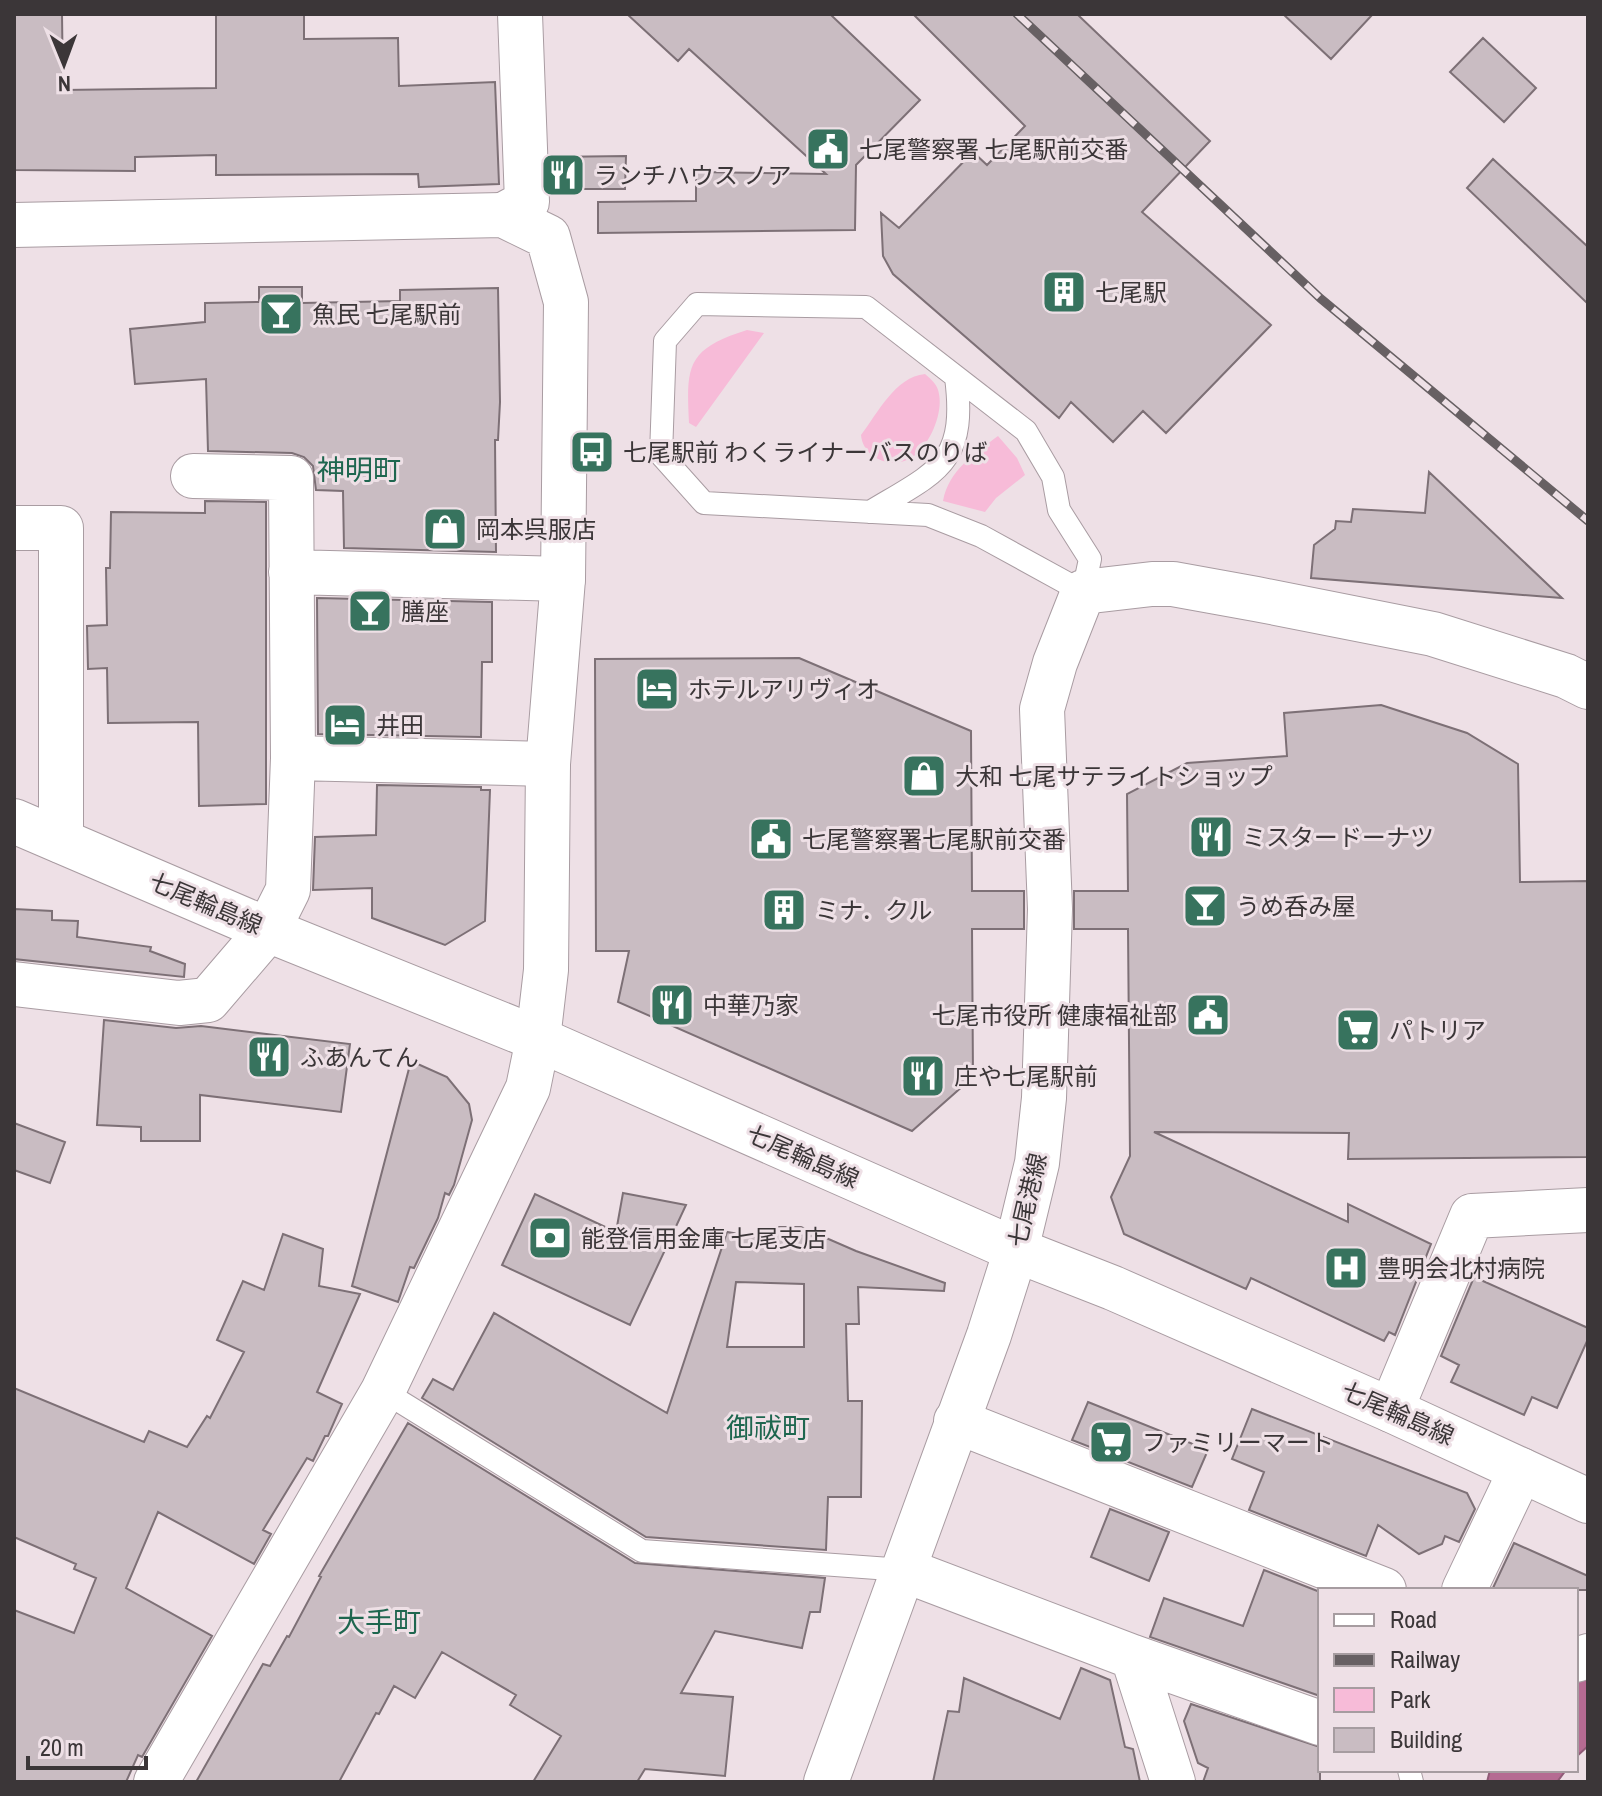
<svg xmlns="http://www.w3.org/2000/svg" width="1602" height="1796" viewBox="0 0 1602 1796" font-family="'Archivo Narrow','Noto Sans JP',sans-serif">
<rect width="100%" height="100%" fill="#eee0e6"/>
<path fill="#f7bbd8" d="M747 330 764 333 696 427 689 423C686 365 687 349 747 330Z
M925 374C931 379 938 385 939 394 943 414 930 444 914 456 894 471 863 459 861 435 878 413 895 377 925 374Z
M998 436 1017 458 1025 475 996 498 985 512 943 501C949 470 974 454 998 436Z"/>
<path fill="#b56b92" stroke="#905b77" stroke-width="2" d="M1588 1670V1746L1576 1757V1673Z
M1490 1770H1566L1557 1782H1487Z"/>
<path fill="#c9bcc2" stroke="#7d7076" stroke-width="2" fill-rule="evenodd" d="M14 14H62L63 90 216 88V14H304V39L398 38 399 86 495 82 499 184 419 187 418 174 216 175V155L135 157V171L14 170Z
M627 14H830L920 100 856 165 855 230 598 233V202L696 201V172L826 174 689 49 678 61Z
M913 14H1077L1210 141 1142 212 1271 325 1166 433 1143 411 1113 442 1071 402 1059 418 893 274 883 256 881 213 899 228 973 152 987 165 1025 126Z
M1283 14H1373L1331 59Z
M1483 38 1536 88 1504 122 1450 72Z
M626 156 625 189H554L551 186 550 157Z
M1493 159 1588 247V304L1467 188Z
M259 287H302V303L400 301V290L498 288 500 402 498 440H495L496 552 344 548 343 491 316 490 313 466 304 457 292 453 208 451 206 379 135 384 130 329 205 322V303L259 302Z
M1429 472 1562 598 1311 578 1314 545 1335 529 1336 521 1351 522 1353 509 1425 513Z
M205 501 266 502V804L199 806 198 722 108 723 107 668 88 669 87 626 107 625 106 568H110L111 512 205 513Z
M317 598 492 602V662H482L481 737 318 734Z
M799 658 971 731 972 891H1024V929H972L973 1077 912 1131 618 1002 629 951H596L595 659Z
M1381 705 1467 733 1518 764 1520 882 1588 881V1157L1348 1159 1349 1133 1154 1132 1348 1222V1204L1431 1244 1395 1335 1389 1332 1384 1341 1251 1278 1246 1289 1124 1234 1111 1197 1130 1156 1128 929H1074V891H1128L1127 794 1187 763 1287 756 1284 713Z
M377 785 481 787V790H490L485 921 445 945 372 918V888L313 890 315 837 376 835Z
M14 909 52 911V920L78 921 77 937 151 947 150 951 185 964 184 977 14 959Z
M104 1020 176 1028 201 1026 350 1044 341 1112 200 1095V1141H141V1127L97 1125Z
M411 1061 447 1077 469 1104 472 1120 454 1185 449 1195 445 1193 438 1218 414 1268 410 1267 398 1302 352 1286Z
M14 1123 65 1142 50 1183 14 1170Z
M623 1193 686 1205 630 1325 502 1265 535 1194 616 1232Z
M773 1227H801L856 1251 945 1283 944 1291 858 1287 859 1324H846L848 1401H862L861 1497H828L826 1550 646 1537 422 1398 433 1379 453 1390 494 1313 667 1413 727 1232 772 1240ZM736 1282 804 1284V1347H727Z
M283 1234 323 1249 319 1286 360 1294 317 1392 342 1404 328 1436H325L313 1461 307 1458 263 1530 271 1534 254 1564 158 1512 126 1588 212 1636 142 1757 138 1755 126 1782H14V1610L74 1633 96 1578 74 1569 76 1564 14 1537V1388L144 1442 149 1431 187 1447 207 1416 210 1418 244 1352 217 1340 243 1281 264 1290Z
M1474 1277 1588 1328V1339L1557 1408 1532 1397 1524 1415 1451 1382 1459 1365 1441 1356Z
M1088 1402 1208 1450 1192 1487 1072 1440Z
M1252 1409 1467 1493 1475 1509 1459 1542 1445 1536 1442 1544 1419 1554 1378 1525 1366 1556 1249 1510 1264 1472 1232 1459Z
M408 1423 635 1563 825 1578 820 1612H810L802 1648 715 1631 681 1693 733 1697 725 1776 645 1769 637 1782H533L561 1736 510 1705 516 1695 442 1652 415 1698 394 1686 379 1714 376 1713 339 1782H196L263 1664 270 1666 287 1636 289 1637 321 1577 319 1576Z
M1110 1509 1169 1532 1149 1581 1091 1557Z
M1514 1543 1588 1576V1590H1492Z
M1264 1570 1320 1592V1696L1150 1637 1164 1598 1243 1626Z
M1081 1668 1110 1680 1125 1747 1133 1749 1140 1782H933L948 1711 959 1712 964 1678 1060 1719Z
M1191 1704 1320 1747V1782H1203L1208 1768 1198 1763 1184 1721Z"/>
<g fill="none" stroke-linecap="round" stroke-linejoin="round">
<g stroke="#a99ca2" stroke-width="24">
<path id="lane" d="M697 304 866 307 1026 431 1053 477 1059 510 1090 559 1083 592 981 536 928 515 704 503 661 455 665 341Z
M870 512C938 471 967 464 956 377
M383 1391 642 1551 904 1570
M1409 1770 1412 1782"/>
</g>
<g stroke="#a99ca2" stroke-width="46">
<path id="street" d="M503 215 527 202 520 14
M14 528H61V841
M291 572 563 579
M293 758 548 764
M14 984 179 1003 208 1000 268 930 288 890 293 758 291 478 193 476
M1391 1410 1472 1216 1588 1210
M956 1421 1384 1590
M904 1570 1133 1657 1320 1723
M1464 1590 1521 1470
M1133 1657 1173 1782
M1576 1660 1588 1656
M156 1782 383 1391 528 1088 538 1039"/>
</g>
<g stroke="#a99ca2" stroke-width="46">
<path id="secondary" d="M14 225 503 215 548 237 566 302 563 579 548 764 546 970 538 1039
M826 1782 989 1335 1016 1250 1037 1163 1044 1098 1050 909 1042 709 1055 663 1083 592 1152 584H1173L1256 599 1433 634 1566 676 1588 687"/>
</g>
<g stroke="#a99ca2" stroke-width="46">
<path id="primary" d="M14 821 268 930 538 1039 1016 1250 1113 1288 1391 1410 1588 1501"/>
</g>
<use href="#lane" stroke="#fff" stroke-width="22"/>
<use href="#street" stroke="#fff" stroke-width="44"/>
<use href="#secondary" stroke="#fff" stroke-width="44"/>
<use href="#primary" stroke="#fff" stroke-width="44"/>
<g stroke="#676063" stroke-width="9">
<path id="rail" d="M1017 14 1320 298 1588 521"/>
</g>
<use href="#rail" stroke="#eee0e6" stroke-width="6" stroke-dasharray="18" stroke-linecap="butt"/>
</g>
<defs>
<g id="civic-square" transform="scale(2.3)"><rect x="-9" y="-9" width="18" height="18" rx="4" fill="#37735e" stroke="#eee0e6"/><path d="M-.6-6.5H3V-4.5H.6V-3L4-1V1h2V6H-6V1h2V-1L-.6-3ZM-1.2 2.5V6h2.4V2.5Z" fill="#fff"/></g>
<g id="restaurant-square" transform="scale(2.3)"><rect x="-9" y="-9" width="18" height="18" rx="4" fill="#37735e" stroke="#eee0e6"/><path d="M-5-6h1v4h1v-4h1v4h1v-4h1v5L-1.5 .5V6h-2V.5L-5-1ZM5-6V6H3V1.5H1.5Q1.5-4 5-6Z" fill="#fff"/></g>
<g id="building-square" transform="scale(2.3)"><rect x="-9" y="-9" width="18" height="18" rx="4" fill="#37735e" stroke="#eee0e6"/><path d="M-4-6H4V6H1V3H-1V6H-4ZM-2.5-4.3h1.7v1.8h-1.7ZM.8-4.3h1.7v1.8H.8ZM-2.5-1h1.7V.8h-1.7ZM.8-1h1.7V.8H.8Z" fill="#fff"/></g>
<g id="bar-square" transform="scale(2.3)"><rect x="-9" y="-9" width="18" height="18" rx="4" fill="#37735e" stroke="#eee0e6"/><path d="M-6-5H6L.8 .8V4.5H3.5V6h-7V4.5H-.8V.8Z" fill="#fff"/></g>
<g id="bus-square" transform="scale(2.3)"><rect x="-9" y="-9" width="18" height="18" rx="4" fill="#37735e" stroke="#eee0e6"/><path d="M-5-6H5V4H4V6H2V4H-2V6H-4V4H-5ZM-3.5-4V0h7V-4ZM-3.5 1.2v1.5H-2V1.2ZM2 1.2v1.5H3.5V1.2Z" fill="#fff"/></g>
<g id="shop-square" transform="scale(2.3)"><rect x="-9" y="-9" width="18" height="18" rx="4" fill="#37735e" stroke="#eee0e6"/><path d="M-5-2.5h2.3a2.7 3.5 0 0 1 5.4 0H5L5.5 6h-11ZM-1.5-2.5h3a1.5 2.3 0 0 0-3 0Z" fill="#fff"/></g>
<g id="hotel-square" transform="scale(2.3)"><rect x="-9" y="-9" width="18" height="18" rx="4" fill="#37735e" stroke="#eee0e6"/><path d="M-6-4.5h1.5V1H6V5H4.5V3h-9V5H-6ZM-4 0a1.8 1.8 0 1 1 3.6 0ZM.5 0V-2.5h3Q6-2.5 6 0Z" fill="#fff"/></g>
<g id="supermarket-square" transform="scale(2.3)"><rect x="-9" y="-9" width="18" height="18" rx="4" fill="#37735e" stroke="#eee0e6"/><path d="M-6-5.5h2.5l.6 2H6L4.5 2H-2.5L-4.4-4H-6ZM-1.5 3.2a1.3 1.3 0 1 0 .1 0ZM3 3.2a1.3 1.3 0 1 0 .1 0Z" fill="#fff"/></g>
<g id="bank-square" transform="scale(2.3)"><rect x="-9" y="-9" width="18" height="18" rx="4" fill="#37735e" stroke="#eee0e6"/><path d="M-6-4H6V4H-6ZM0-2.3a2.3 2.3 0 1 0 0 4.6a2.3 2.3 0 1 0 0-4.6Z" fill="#fff"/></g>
<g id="hospital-square" transform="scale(2.3)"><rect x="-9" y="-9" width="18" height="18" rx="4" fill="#37735e" stroke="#eee0e6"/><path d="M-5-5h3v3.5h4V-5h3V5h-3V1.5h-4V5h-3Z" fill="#fff"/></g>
</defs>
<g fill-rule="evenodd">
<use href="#civic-square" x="828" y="149"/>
<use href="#restaurant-square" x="563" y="175"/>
<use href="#building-square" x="1064" y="292"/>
<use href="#bar-square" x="281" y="314"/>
<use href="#bus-square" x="592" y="452"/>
<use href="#shop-square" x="445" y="529"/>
<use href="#bar-square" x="370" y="611"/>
<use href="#hotel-square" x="657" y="689"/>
<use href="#hotel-square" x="345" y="725"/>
<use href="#shop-square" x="924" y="776"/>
<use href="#restaurant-square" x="1211" y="837"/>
<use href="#civic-square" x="771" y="839"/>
<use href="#bar-square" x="1205" y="906"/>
<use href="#building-square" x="784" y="910"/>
<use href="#restaurant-square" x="672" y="1005"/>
<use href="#civic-square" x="1208" y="1015"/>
<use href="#supermarket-square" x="1358" y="1030"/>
<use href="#restaurant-square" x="269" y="1057"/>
<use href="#restaurant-square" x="923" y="1076"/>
<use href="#bank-square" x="550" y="1238"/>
<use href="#hospital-square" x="1346" y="1268"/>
<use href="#supermarket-square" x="1111" y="1442"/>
</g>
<g text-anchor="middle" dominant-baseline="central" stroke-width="6" stroke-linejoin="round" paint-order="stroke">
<g font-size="24" fill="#3b3638" stroke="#eee0e6" text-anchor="start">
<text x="859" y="149">七尾警察署 七尾駅前交番</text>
<text x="594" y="175">ランチハウス ノア</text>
<text x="1095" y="292">七尾駅</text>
<text x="312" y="314">魚民 七尾駅前</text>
<text x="623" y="452">七尾駅前 わくライナーバスのりば</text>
<text x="476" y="529">岡本呉服店</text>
<text x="401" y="611">膳座</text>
<text x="688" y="689">ホテルアリヴィオ</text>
<text x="376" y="725">井田</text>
<text x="955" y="776">大和 七尾サテライトショップ</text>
<text x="1242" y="837">ミスタードーナツ</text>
<text x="802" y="839">七尾警察署七尾駅前交番</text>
<text x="1236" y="906">うめ呑み屋</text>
<text x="815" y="910">ミナ．クル</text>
<text x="703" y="1005">中華乃家</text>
<text x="1177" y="1015" text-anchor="end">七尾市役所 健康福祉部</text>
<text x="1389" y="1030">パトリア</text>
<text x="300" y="1057">ふあんてん</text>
<text x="954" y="1076">庄や七尾駅前</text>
<text x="581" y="1238">能登信用金庫 七尾支店</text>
<text x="1377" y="1268">豊明会北村病院</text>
<text x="1142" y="1442">ファミリーマート</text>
</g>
<g font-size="24" fill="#3b3638" stroke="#eee0e6">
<text transform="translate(206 903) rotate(23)">七尾輪島線</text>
<text transform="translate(803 1156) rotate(24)">七尾輪島線</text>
<text transform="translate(1027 1200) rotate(-77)">七尾港線</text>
<text transform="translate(1398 1413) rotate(24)">七尾輪島線</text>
</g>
<g font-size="28" fill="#1e664f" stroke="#eee0e6">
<text x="359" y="470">神明町</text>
<text x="768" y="1428">御祓町</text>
<text x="379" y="1622">大手町</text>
</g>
</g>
<rect width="1602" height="1796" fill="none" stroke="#3b3638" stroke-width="32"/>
<rect x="1318" y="1588" width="260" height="184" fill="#eee0e6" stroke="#a69ca0" stroke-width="2"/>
<rect x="1334" y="1614" width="40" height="12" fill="#ffffff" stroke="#a69ca0" stroke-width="2"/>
<text x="1390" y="1628" font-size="24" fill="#3b3638">Road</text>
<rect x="1334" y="1654" width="40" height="12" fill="#676063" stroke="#a69ca0" stroke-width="2"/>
<text x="1390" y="1668" font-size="24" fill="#3b3638">Railway</text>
<rect x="1334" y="1688" width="40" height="24" fill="#f7bbd8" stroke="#a69ca0" stroke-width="2"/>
<text x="1390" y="1708" font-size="24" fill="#3b3638">Park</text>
<rect x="1334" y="1728" width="40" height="24" fill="#c9bcc2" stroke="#a69ca0" stroke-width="2"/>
<text x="1390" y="1748" font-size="24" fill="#3b3638">Building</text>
<g transform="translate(64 64) rotate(179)" stroke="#eee0e6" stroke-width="6" paint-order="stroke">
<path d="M0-6L14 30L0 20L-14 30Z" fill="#3b3638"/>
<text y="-12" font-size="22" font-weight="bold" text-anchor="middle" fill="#3b3638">N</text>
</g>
<path d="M28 1756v12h118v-12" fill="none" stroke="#3b3638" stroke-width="4"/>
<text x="40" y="1756" font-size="24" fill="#3b3638" stroke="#eee0e6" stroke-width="6" paint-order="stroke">20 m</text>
</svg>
